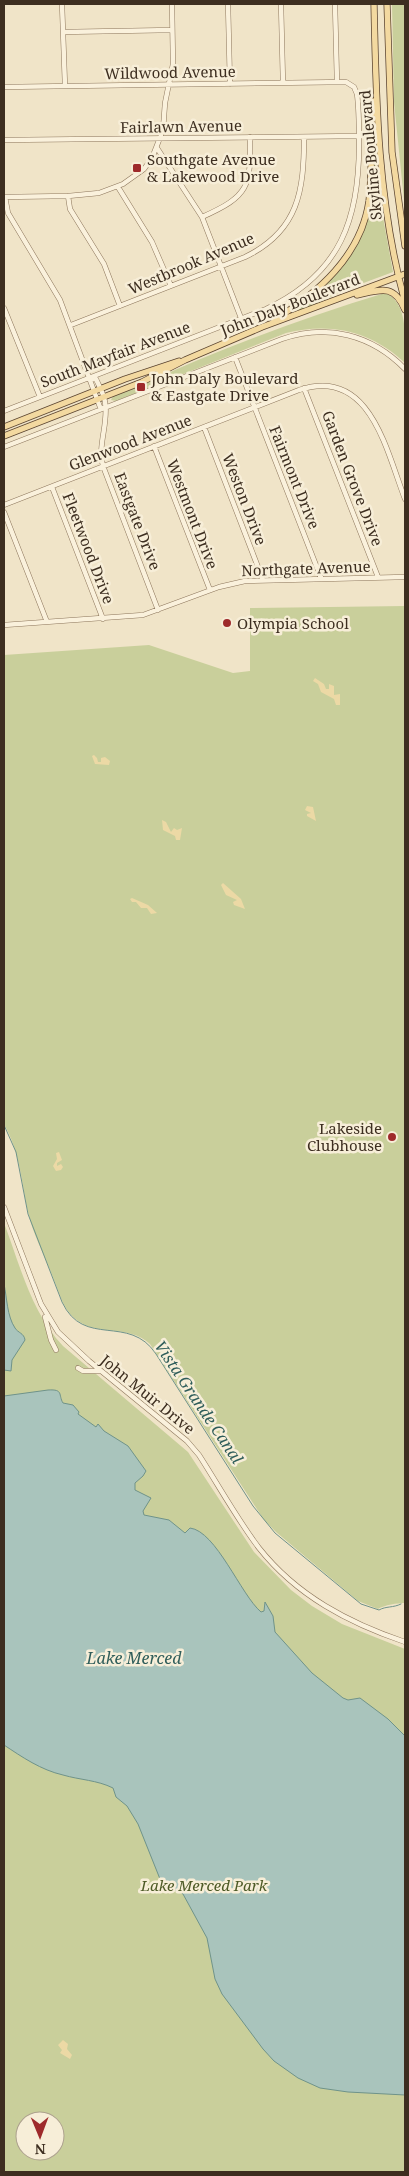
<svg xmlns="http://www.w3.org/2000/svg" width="409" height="2176" viewBox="0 0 409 2176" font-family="'Noto Serif',serif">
<rect width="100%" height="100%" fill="#f0e4c8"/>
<path fill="#c9cf9b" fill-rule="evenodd" d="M392 4H405V210L394 102Z
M374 152 380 201 393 272 342 291 300 312 278 319 312 298 325 287 346 260 364 227Z
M385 293C409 302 405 341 405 363 371 331 331 322 286 333L116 401 111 400 113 396C142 385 169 372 198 360 259 335 321 312 385 293Z
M405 606V1603C398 1603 384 1605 378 1609L358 1601 276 1532 264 1520 150 1344C128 1323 95 1338 73 1317 63 1308 59 1292 54 1280 46 1258 33 1235 28 1212 21 1179 20 1153 4 1124V655L149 645 233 673 250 671V608Z
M4 1223C20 1265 31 1312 63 1346L188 1452 254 1552 291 1590 312 1606 342 1624 405 1649V2172H4ZM25 2121H55V2151H25Z"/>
<path fill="#ecd9a5" d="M315 678 324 684 326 689H329V684L334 686V695L340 694V705H336L334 699 321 692 318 684 313 681Z
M94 755 97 758 98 762H101V758L105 757 110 761 109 765 95 764 92 756Z
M307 806 313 807 316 821 307 816V814L311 813 305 810Z
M162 820 166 822 171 832 174 828 177 830 182 828 180 840H176L175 836 163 830Z
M223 883 241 899 245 909 234 905 233 902 237 900 226 895 221 885Z
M132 898 148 905 157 913 151 914 147 908H141L136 902H132L130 899Z
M59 1152 62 1160 57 1163V1166L61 1164 63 1167 61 1170 56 1171 53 1166 57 1159 56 1153Z
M63 2040 68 2044 67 2049 72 2055 70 2059 60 2053 62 2050 58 2045Z"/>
<path fill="#a9c4bc" stroke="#6f938a" d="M4 1284C7 1298 7 1316 15 1328 18 1333 24 1333 25 1340L12 1360 11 1371 4 1370Z
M48 1390C64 1389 58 1395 63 1403L73 1405 79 1412 78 1414 96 1427 98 1424 104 1431 128 1446 146 1471 143 1476 135 1483V1490L151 1498 143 1511 144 1515 169 1520 185 1533 190 1528C216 1531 241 1595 261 1612L264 1611 265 1602 273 1616 275 1632 312 1673 343 1698 348 1700 360 1698 388 1719 405 1736V2095L348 2092 320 2088 298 2078 274 2061 263 2049 222 1994 215 1979 207 1938 183 1894 179 1891 164 1888 162 1884 138 1824 127 1806 116 1797 113 1788C97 1780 80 1780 63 1775 41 1770 22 1757 4 1745V1396Z"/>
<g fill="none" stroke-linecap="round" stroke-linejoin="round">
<path stroke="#6f938a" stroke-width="1" d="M4 1125 16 1152 28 1214 62 1302C84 1349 129 1313 156 1354L253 1506 275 1533 361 1604 379 1610C386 1606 393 1608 401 1604"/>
<g stroke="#8d765c" stroke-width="5.5">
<path id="minor" d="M62 4 65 86
M228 4 230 84
M281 4 283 83
M335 4 337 82
M63 32 172 30
M4 87 346 82 354 87 357 94C359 109 359 124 359 140 360 218 341 274 266 309L4 411
M4 140 359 136
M157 148 202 217 241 318
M118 187 152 242 171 286
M68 196 70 209 104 264 120 306
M4 197 68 196 99 193 123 184 144 169 152 158 163 130 165 103 173 64 172 4
M5 197 8 213 60 300 100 407 105 409
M202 217C249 196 251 187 250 137
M4 308 40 397
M71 325 245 257C299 231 304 190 304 137
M235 357 321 578
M90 377 96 379C99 386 104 394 105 402 109 423 97 445 103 466L158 610
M304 388 378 577
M204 427 263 580
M154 446 210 590
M4 447 282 339C327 323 372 335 405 369
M52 487 103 619
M4 505 299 390C370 366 386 450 405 499
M4 512 47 622
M4 625 143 615 219 587 245 581 405 577
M4 1207 41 1304 58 1332 89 1361 187 1441 199 1455C219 1486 237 1519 259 1548 297 1596 349 1623 405 1642
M45 1317 51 1340 56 1350
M78 1368 83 1371H101"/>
</g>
<g stroke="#5b4430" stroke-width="7">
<path id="major" d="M374 4C376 105 378 204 405 302
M387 4 392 152 405 246
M357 295C380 290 394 283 405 310
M274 320C318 293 361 256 369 201 373 168 370 134 373 101
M4 427 125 379 179 361
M4 436 142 382 185 360 262 327 405 274"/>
</g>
<use href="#minor" stroke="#faf1dc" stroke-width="4.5"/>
<use href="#major" stroke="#f3d9a0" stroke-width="5.5"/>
</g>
<g fill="#9e2a2b" stroke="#f7eed8" stroke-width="2">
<rect x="132" y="163" width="10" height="10" rx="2.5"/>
<rect x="136" y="382" width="10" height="10" rx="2.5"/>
<circle cx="227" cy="623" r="5"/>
<circle cx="392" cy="1137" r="5"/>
</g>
<g text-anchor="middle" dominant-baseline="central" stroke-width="5" stroke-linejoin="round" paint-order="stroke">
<g font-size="15" fill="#3d2e20" stroke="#f7eed8">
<text transform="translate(170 72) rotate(-1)">Wildwood Avenue</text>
<text transform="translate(181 126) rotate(-1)">Fairlawn Avenue</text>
<text transform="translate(370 155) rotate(-95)">Skyline Boulevard</text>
<text transform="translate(191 263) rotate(-23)">Westbrook Avenue</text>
<text transform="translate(290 304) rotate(-21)">John Daly Boulevard</text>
<text transform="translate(115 354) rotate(-21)">South Mayfair Avenue</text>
<text transform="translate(130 442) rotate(-21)">Glenwood Avenue</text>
<text transform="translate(295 477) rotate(68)">Fairmont Drive</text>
<text transform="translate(353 478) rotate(69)">Garden Grove Drive</text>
<text transform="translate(245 499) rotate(69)">Weston Drive</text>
<text transform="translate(193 514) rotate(69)">Westmont Drive</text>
<text transform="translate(138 521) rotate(69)">Eastgate Drive</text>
<text transform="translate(89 548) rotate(69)">Fleetwood Drive</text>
<text transform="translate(306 568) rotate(-2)">Northgate Avenue</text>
<text transform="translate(148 1394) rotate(39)">John Muir Drive</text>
</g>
<g font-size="15" fill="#3d2e20" stroke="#f7eed8" text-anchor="start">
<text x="147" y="159">Southgate Avenue<tspan x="147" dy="17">&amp; Lakewood Drive</tspan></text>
<text x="151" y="378">John Daly Boulevard<tspan x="151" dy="17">&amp; Eastgate Drive</tspan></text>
<text x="237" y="623">Olympia School</text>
<text x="382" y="1128" text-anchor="end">Lakeside<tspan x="382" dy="17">Clubhouse</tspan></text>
</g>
<g font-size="15" font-style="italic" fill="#4d5a26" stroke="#f7eed8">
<text x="204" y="1885">Lake Merced Park</text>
</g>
<g font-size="16" font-style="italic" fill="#2f5d5a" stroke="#f7eed8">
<text transform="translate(199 1402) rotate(56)">Vista Grande Canal</text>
<text x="134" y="1658">Lake Merced</text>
</g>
</g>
<rect width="409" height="2176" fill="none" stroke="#3d2e20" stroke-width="10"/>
<g transform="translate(40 2136) rotate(179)"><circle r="24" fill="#f7eed8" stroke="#ada18e"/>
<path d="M0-4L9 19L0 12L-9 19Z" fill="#9e2a2b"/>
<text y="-8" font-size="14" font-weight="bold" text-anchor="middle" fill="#3d2e20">N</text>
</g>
</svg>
